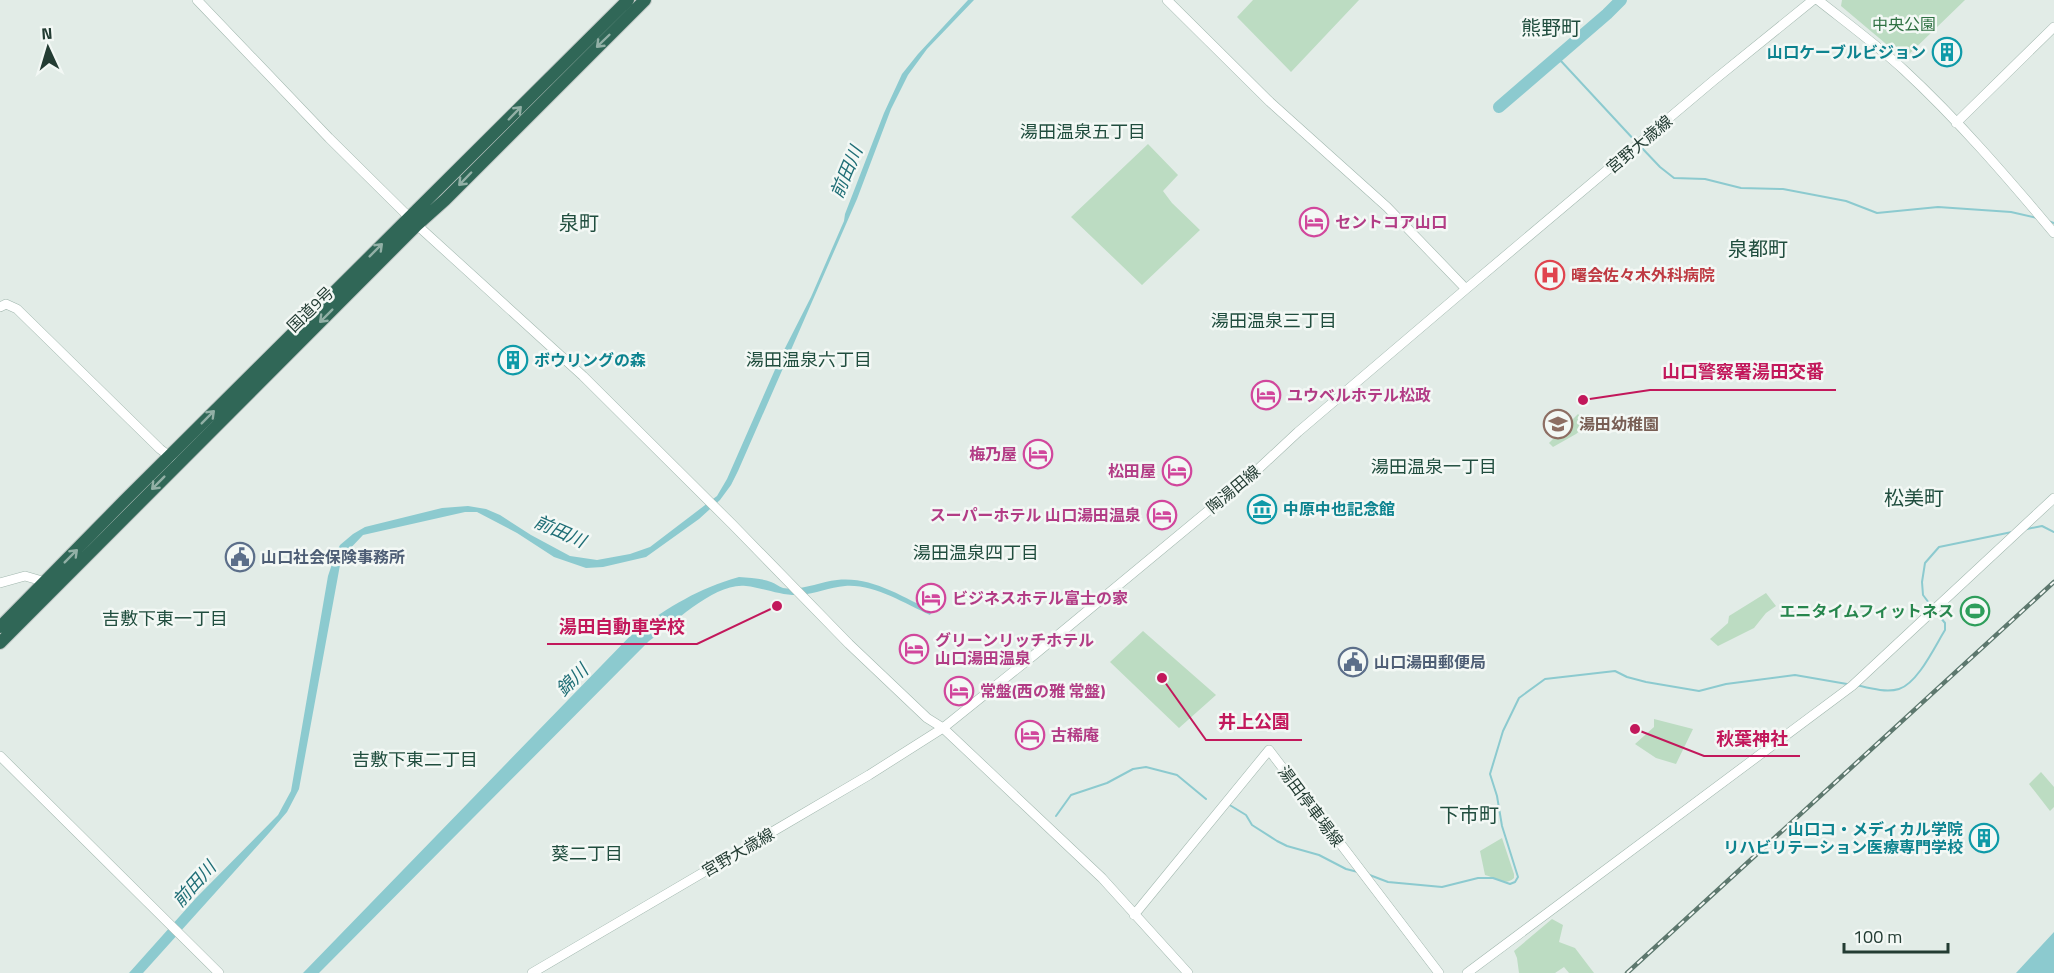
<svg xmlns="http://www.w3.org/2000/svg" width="2054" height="973" viewBox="0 0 2054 973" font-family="'Titillium Web','Noto Sans JP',sans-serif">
<rect width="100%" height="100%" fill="#e2ece7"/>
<path fill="#bcdcc2" d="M1253 0H1359L1291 72 1237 17Z
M1842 0H1965L1904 59 1841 6Z
M1148 144 1178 175 1163 191 1172 203 1200 230 1142 285 1071 217Z
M1578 414 1588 424 1576 434 1553 447 1549 443Z
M1766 593 1776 606 1766 613 1754 628 1718 646 1710 639 1728 623 1729 616Z
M1143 631 1216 695 1179 728 1110 662Z
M1654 719 1693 729 1676 764 1656 758 1635 744 1654 727Z
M2041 772 2054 787V807L2050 811 2029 784Z
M1502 838 1514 874V878C1505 887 1495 877 1485 875L1480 851Z
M1552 919 1563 925 1559 942 1575 948 1594 973H1569L1564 967 1555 973H1519L1517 958 1514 951Z"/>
<path fill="#8ccacf" d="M968 0H974L927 49 908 75 891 109 857 199 738 471 731 485 720 500 699 519 646 557 603 567 586 568 554 557 517 533 477 512H465L363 535 345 554 340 565 299 789 287 812 269 833 143 973H129L196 898 278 815 291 791 328 576 335 555 340 545 353 534 365 527 442 508 468 506 486 509 500 515 531 535 570 556 597 560 630 554 650 547 717 496 727 479 781 356 811 297 844 221 845 214 884 113 902 74 918 54Z
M739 577C750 578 761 578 771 582 775 583 779 587 783 588 802 591 819 582 837 580 871 576 903 597 932 611L930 615C903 603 875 584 845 586 830 587 815 594 800 595 782 596 764 588 746 586 715 582 673 624 649 641L319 973H303L635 631C671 606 697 589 739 577Z
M2054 932V973H2016Z"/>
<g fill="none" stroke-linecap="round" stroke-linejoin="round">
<path stroke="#8ccacf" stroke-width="2" d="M1549 62 1561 61 1637 143
M1641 147 1660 167 1674 178 1705 179 1741 188 1783 189 1846 201 1877 213 1938 207 2011 212 2037 218
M2048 221 2054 223
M2027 529 2042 526 2054 532
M1932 607 1923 595 1922 582 1925 563 1939 547 2012 532
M1856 685C1869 688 1886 693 1899 689 1918 683 1935 646 1945 630V623L1936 612
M1228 804 1246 815 1252 825 1277 841 1287 846 1319 855 1346 869 1358 872
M1056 816 1071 795 1107 783 1133 769 1146 767 1177 775 1206 799
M1367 874 1388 882 1442 887 1478 878H1493L1510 884 1515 882 1518 877 1502 826 1497 796 1490 774 1503 731 1519 698 1545 679 1615 671 1627 677 1646 682 1699 691 1726 684 1795 675 1847 684"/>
<path stroke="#8ccacf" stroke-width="12" d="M1499 107 1607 14 1621 0"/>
<g stroke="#a1b7ae" stroke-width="10">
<path id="secondary" d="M197 0 329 138 417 225 583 376 732 524 849 644 927 718 943 728 1102 878 1188 973
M1167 0 1270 102 1387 207 1466 289
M1818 0C1847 23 1877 45 1904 70 1958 120 2007 177 2054 233
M1956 123 2054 27
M0 307 6 304 17 309 160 449 172 458
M0 583 25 576 49 583
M0 756 219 973
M1134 915 1269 750 1439 973
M532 973 869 775 943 728 1034 655 1255 472 1298 432 1466 289 1713 81 1813 0
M1467 973 1852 686 2054 498"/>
</g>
<g stroke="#c1c8c6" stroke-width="14">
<path id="highway" d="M0 627 125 500 628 0
M0 643 417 225 445 200 645 0"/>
</g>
<use href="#secondary" stroke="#fff" stroke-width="9"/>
<use href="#highway" stroke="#306757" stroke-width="12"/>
<g stroke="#5d786e" stroke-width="4.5">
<path id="rail" d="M1627 973 2054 582"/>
</g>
<use href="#rail" stroke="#f3f8f5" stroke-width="2" stroke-dasharray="7" stroke-linecap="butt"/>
</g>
<defs><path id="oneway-shaft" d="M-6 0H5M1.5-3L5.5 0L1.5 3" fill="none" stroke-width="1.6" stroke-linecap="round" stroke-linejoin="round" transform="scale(1.5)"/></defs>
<g stroke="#92b0a6">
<use href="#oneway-shaft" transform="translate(603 41) rotate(136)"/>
<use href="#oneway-shaft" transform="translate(515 113) rotate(-46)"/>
<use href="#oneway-shaft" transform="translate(465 179) rotate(134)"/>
<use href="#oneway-shaft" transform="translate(376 250) rotate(-45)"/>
<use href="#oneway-shaft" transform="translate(326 316) rotate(135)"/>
<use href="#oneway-shaft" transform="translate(208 417) rotate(-45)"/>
<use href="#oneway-shaft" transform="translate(158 483) rotate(135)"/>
<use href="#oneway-shaft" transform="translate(71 556) rotate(-45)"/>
</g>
<defs>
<g id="building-ring" transform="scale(1.5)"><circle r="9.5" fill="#f3f8f5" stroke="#0f9aa8" stroke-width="1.5"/><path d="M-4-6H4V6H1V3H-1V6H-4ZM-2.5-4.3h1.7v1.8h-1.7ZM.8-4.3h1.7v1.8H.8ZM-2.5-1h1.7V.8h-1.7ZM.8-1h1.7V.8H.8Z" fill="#0f9aa8"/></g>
<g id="hotel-ring" transform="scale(1.5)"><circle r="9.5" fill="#f3f8f5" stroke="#d1479c" stroke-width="1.5"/><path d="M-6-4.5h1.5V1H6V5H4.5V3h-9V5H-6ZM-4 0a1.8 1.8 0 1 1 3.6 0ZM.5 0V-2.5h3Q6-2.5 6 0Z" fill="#d1479c"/></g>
<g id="hospital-ring" transform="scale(1.5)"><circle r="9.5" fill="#f3f8f5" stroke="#e0444e" stroke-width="1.5"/><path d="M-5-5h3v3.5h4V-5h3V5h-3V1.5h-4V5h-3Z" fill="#e0444e"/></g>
<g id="school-ring" transform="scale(1.5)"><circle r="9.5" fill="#f3f8f5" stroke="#8d6e63" stroke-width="1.5"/><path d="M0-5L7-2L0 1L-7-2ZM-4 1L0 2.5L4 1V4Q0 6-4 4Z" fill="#8d6e63"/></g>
<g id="museum-ring" transform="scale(1.5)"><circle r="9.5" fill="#f3f8f5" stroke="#0f9aa8" stroke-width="1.5"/><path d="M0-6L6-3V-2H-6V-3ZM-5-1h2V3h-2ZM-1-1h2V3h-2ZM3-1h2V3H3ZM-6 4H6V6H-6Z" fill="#0f9aa8"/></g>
<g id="civic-ring" transform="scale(1.5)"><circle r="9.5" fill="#f3f8f5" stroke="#5c6f8a" stroke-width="1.5"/><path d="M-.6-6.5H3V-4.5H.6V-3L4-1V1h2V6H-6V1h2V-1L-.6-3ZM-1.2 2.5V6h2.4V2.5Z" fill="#5c6f8a"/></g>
<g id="stadium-ring" transform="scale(1.5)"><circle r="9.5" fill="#f3f8f5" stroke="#2e9e5b" stroke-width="1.5"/><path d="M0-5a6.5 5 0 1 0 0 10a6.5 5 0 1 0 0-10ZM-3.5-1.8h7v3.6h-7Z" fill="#2e9e5b"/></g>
</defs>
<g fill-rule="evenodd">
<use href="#building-ring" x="1947" y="52"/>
<use href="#hotel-ring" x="1314" y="222"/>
<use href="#hospital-ring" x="1550" y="275"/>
<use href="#building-ring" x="513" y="360"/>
<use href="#hotel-ring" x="1266" y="395"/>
<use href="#school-ring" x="1558" y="424"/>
<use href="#hotel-ring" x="1038" y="454"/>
<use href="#hotel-ring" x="1177" y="471"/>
<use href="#museum-ring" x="1262" y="509"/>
<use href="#hotel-ring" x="1162" y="515"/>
<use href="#civic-ring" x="240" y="557"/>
<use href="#hotel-ring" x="931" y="598"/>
<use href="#stadium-ring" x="1975" y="611"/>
<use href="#hotel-ring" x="914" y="649"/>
<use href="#civic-ring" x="1353" y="662"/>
<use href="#hotel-ring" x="959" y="691"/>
<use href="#hotel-ring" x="1030" y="735"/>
<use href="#building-ring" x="1984" y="838"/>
</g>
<g text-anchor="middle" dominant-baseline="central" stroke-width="5" stroke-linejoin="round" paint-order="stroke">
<g font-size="16" fill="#2f7143" stroke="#f3f8f5">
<text x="1904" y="24">中央公園</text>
</g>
<g font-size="16" font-weight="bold" fill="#0d838f" stroke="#f3f8f5" text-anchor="end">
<text x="1926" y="52">山口ケーブルビジョン</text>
<text x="534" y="360" text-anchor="start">ボウリングの森</text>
<text x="1283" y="509" text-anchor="start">中原中也記念館</text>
<text x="1963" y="829">山口コ・メディカル学院<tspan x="1963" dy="18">リハビリテーション医療専門学校</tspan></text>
</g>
<g font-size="16" fill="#233c33" stroke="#f3f8f5">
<text transform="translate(1639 144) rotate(-40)">宮野大歳線</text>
<text transform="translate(310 309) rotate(-44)">国道9号</text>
<text transform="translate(1233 489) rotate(-40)">陶湯田線</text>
<text transform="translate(1311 806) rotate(53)">湯田停車場線</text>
<text transform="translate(738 852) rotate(-30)">宮野大歳線</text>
</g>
<g font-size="16" font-weight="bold" fill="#b23c85" stroke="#f3f8f5" text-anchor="start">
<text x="1335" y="222">セントコア山口</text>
<text x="1287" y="395">ユウベルホテル松政</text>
<text x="1017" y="454" text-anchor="end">梅乃屋</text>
<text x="1156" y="471" text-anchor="end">松田屋</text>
<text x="1141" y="515" text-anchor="end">スーパーホテル 山口湯田温泉</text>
<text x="952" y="598">ビジネスホテル富士の家</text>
<text x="935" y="640">グリーンリッチホテル<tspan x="935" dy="18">山口湯田温泉</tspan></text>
<text x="980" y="691">常盤(西の雅 常盤)</text>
<text x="1051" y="735">古稀庵</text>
</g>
<g font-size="16" font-weight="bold" fill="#be3a42" stroke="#f3f8f5" text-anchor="start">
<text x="1571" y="275">曙会佐々木外科病院</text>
</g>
<g font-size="16" font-weight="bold" fill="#785e54" stroke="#f3f8f5" text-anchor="start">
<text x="1579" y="424">湯田幼稚園</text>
</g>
<g font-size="16" font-weight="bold" fill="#4e5e75" stroke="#f3f8f5" text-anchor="start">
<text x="261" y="557">山口社会保険事務所</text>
<text x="1374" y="662">山口湯田郵便局</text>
</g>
<g font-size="16" font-weight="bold" fill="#27864d" stroke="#f3f8f5" text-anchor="end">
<text x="1954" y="611">エニタイムフィットネス</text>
</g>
<g font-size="18" fill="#204d3e" stroke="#f3f8f5">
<text x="1083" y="131">湯田温泉五丁目</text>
<text x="1274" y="320">湯田温泉三丁目</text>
<text x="809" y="359">湯田温泉六丁目</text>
<text x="1434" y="466">湯田温泉一丁目</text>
<text x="976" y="552">湯田温泉四丁目</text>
<text x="165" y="618">吉敷下東一丁目</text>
<text x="415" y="759">吉敷下東二丁目</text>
<text x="587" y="853">葵二丁目</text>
</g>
<g font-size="18" font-style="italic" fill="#1f6e76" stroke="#f3f8f5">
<text transform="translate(846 172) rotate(-67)">前田川</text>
<text transform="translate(560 531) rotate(24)">前田川</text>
<text transform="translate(572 680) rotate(-45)">錦川</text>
<text transform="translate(194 884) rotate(-48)">前田川</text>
</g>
<g font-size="20" fill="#204d3e" stroke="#f3f8f5">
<text x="1551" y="27">熊野町</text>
<text x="579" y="222">泉町</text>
<text x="1758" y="248">泉都町</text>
<text x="1914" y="497">松美町</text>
<text x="1469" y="814">下市町</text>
</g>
</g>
<path fill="none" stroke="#c2185b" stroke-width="2" d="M1583 400L1650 390H1836M777 606L697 644H547M1162 678L1206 740H1302M1635 729L1704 756H1800"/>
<g fill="#c2185b" stroke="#f3f8f5" stroke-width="2">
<circle cx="1583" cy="400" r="6"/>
<circle cx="777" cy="606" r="6"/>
<circle cx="1162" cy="678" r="6"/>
<circle cx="1635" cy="729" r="6"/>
</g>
<g font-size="18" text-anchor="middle" font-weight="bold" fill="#c2185b" stroke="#f3f8f5" stroke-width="5" stroke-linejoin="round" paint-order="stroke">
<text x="1743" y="378">山口警察署湯田交番</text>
<text x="622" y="633">湯田自動車学校</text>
<text x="1254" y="728">井上公園</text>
<text x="1752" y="745">秋葉神社</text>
</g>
<g transform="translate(48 48) rotate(356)" stroke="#f3f8f5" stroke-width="4.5" paint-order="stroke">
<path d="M0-4.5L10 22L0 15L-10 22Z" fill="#233c33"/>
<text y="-9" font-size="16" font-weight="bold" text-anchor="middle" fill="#233c33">N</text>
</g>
<path d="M1844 943v9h104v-9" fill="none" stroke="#233c33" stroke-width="3"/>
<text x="1853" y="943" font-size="18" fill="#233c33" stroke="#f3f8f5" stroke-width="4.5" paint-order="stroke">100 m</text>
</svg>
